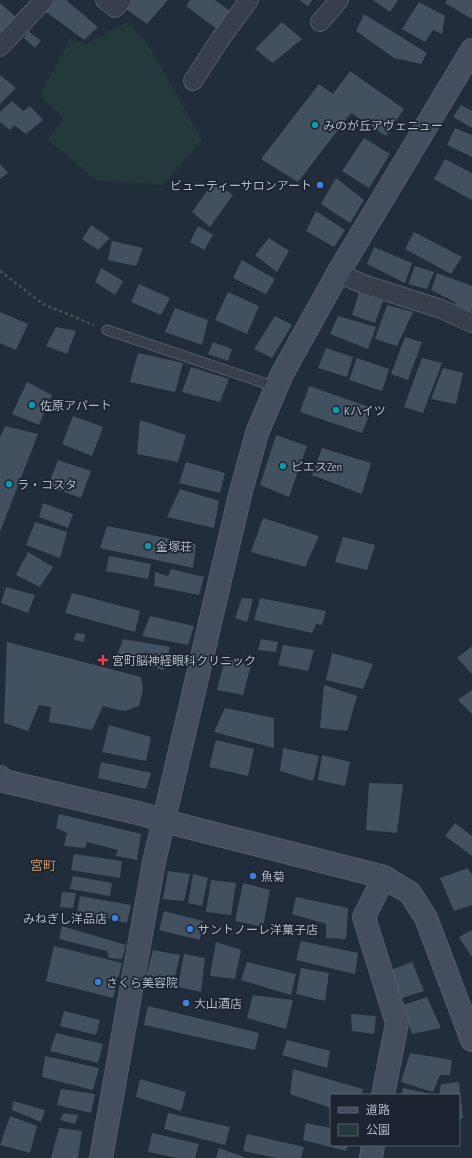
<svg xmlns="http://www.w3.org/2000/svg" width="472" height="1158" viewBox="0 0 472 1158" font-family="'PT Sans Narrow','Noto Sans JP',sans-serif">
<rect width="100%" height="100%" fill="#222d3b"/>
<path fill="#24393c" d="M128 22 151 49 202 140 163 185 96 180 48 140 64 117 40 96 70 39 86 44Z"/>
<path fill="#435060" d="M55 0H66L98 27 84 40 45 11Z
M129 0H168L147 24 123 7Z
M190 0H215L230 11 217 29 186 6Z
M299 0H312L308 6Z
M373 0H398L390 12Z
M447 0H472V19L445 3Z
M419 2 445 16 442 34 433 30 425 42 402 29Z
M0 3 17 18 0 35Z
M364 14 427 53 421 64 394 58 356 31Z
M282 22 302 39 273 63 255 49Z
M28 31 41 41 35 48 24 38Z
M350 71 404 109 386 136 351 113 298 182 261 159 319 84 333 94Z
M0 75 16 88 0 104Z
M12 101 23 111 30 106 43 120 26 134 14 125 10 130 0 122V112Z
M461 105 472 111V128L453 117Z
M455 128 472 135V157L447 145Z
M364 138 390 154 369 188 342 171Z
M445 159 472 173V200L434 179Z
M0 164 8 173 0 179Z
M336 178 364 200 350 223 321 204Z
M214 181 233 195 210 227 192 212Z
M316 211 345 230 334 247 306 231Z
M91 225 110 238 98 250 82 239Z
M198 226 213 235 204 250 190 242Z
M414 232 462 257 451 274 405 249Z
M269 238 289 251 277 272 255 255Z
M112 241 143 248 136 266 108 260Z
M374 247 412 263 405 283 367 264Z
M242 260 275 279 266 294 233 278Z
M415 266 434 272 427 289 408 284Z
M101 268 123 281 115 295 95 282Z
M437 273 472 286V309L470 313 456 308 455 302 431 290Z
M139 284 170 298 161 315 131 302Z
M228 292 259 306 247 334 215 320Z
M359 293 383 301 375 323 352 315Z
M387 305 413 312 397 346 375 339Z
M175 308 208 320 202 345 165 332Z
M0 312 28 324 16 350 0 343Z
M275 316 292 325 272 358 254 349Z
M338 316 376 327 368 349 330 334Z
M56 327 76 331 67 354 46 346Z
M405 337 422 342 408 380 391 374Z
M213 342 232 349 228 361 208 354Z
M326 348 353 357 347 377 318 368Z
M138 353 183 363 175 392 130 382Z
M357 358 389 369 382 391 349 380Z
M422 358 442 363 423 413 404 407Z
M191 367 229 379 220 402 182 392Z
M443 368 463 373 456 404 431 399Z
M27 382 52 395 39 425 12 414Z
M309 386 372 408 362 433 300 412Z
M73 416 103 427 92 456 62 444Z
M140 420 186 435 178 462 137 454Z
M5 426 38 434 0 532V438Z
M276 435 307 446 289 497 260 485Z
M322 448 371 463 362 494 312 475Z
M58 460 91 471 81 498 48 486Z
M186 462 225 473 220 493 179 483Z
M180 489 219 501 214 528 167 517Z
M43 503 73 514 68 528 39 517Z
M263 518 319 536 305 567 251 552Z
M35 522 67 532 60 558 26 545Z
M107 526 196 544 193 568 100 548Z
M343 537 375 545 367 570 335 562Z
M28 552 53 567 40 587 16 575Z
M109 556 151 564 148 579 106 571Z
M171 569 204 577 199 595 154 586 155 572 168 576Z
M6 587 35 595 28 613 1 603Z
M72 593 140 611 135 632 65 613Z
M242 598 253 599 247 622 235 618Z
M260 598 326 611 322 625 316 624 312 633 254 620Z
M150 616 194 626 188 645 142 636Z
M76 633 85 634 84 642 74 640Z
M123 639 170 647 164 670 116 659Z
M261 639 278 642 276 652 258 650Z
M7 642 141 677 143 689 139 706 125 711 114 709 103 706 92 730 49 722 51 707 39 705 28 731 4 723Z
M283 645 314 650 308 671 278 665Z
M472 646V674L457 658Z
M332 653 373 664 363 689 326 680Z
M225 659 251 665 243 695 217 690Z
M324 685 357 696 347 731 320 728Z
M472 690V714L458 700Z
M225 708 274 718V748L214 732Z
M109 725 151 737 146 761 102 752Z
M216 740 254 749 248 776 209 767Z
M283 748 319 756 313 781 280 771Z
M322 755 350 762 345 786 318 780Z
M101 762 151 773 146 789 98 778Z
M369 783 403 784 397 833 366 830Z
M59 814 141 834 137 860 116 856 118 850 87 842 85 848 64 846 67 833 56 828Z
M455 823 472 836V856L445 836Z
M74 854 122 861 120 878 71 870Z
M468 868 472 875V905L454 911 440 878Z
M168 871 190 874 184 901 163 899Z
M193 874 208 878 202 906 188 903Z
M73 876 112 883 110 896 70 889Z
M211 880 236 883 231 915 206 912Z
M243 883 270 890 263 927 235 921Z
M62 892 76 893 73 908 60 907Z
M80 896 131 905 127 923 77 911Z
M296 897 348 908 346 939 326 938V924L292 914Z
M164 911 203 921 200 940 159 930Z
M62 926 126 945 122 959 109 958 107 951 59 939Z
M472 930V957L459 937Z
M301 941 358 953 355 974 296 960Z
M216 942 241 950 235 979 210 976Z
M54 946 122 963 113 998 46 981Z
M153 950 180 955 173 984 146 977Z
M184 954 205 958 201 992 178 987Z
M247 962 296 974 291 995 241 980Z
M412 962 424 991 402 998 391 970Z
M301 968 329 973 325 1001 296 994Z
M253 995 293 1000 286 1029 247 1018Z
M427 997 441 1028 412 1034 403 1005Z
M148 1006 259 1033 255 1050 144 1025Z
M64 1011 100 1020 96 1035 60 1026Z
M351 1014 376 1016 374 1034 352 1031Z
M56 1033 103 1044 98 1063 50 1051Z
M287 1040 330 1051 327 1068 282 1055Z
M410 1053 452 1060 450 1075H440L433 1092 401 1082Z
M45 1056 99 1068 93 1090 42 1077Z
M293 1069 363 1089 362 1095H331V1108L290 1094Z
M140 1079 186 1092 181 1111 136 1097Z
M459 1082 460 1092 463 1118H459V1095H439L441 1084Z
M403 1088 431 1094V1095H401Z
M61 1089 95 1094 91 1113 57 1105Z
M13 1101 45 1110 41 1122 12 1110Z
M64 1113 78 1115 75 1124 60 1120Z
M168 1113 230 1127 225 1145 164 1129Z
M10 1116 37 1126 30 1153 0 1145Z
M306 1123 331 1128V1145H348L346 1151 303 1140Z
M59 1128 82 1131 78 1158H51Z
M152 1133 199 1144 195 1158H178L148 1152Z
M247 1134 304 1147 301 1158H276L243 1151Z
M219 1148 244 1157 243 1158H216Z"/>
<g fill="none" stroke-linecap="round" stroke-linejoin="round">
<g stroke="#545d69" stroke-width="11">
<path id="lane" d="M107 330 276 387"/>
</g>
<g stroke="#545d69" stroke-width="20">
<path id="street" d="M105 0 115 8 122 0
M320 22 339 0
M0 47 44 0
M193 81 221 38 249 0
M338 273 363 284 441 309 472 323"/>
</g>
<g stroke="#545d69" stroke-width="24">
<path id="secondary" d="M0 777 4 781 142 814 164 821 384 877 410 893 426 918 472 1040
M383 1095 397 1023 364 917 384 877
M101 1158 154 862 240 495 257 433 282 374 338 273 472 50
M371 1158 373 1145"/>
</g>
<path stroke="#3f5556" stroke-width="2.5" stroke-dasharray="3 3" stroke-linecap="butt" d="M0 271 43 304 94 325"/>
<use href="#lane" stroke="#363f4b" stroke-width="9"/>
<use href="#street" stroke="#363f4b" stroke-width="18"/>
<use href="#secondary" stroke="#444e5e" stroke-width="22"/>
</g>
<g fill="#0f9aa8" stroke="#1b2430" stroke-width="1.5">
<circle cx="315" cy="125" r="4"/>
<circle cx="32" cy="405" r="4"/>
<circle cx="336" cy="410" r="4"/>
<circle cx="283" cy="466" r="4"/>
<circle cx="9" cy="484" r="4"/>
<circle cx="148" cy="546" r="4"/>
</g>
<g fill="#3f7fe0" stroke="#1b2430" stroke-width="1.5">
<circle cx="320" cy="185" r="4"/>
<circle cx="253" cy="876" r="4"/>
<circle cx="115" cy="918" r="4"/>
<circle cx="190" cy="929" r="4"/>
<circle cx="98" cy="982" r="4"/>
<circle cx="186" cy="1003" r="4"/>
</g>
<path fill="#e0444e" stroke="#1b2430" stroke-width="1.5" d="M101 654h4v4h4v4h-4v4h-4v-4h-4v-4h4z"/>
<g text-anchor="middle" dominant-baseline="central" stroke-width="3.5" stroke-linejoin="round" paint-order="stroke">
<g font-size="12" fill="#b1bac7" stroke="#1b2430" text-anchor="start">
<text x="323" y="125">みのが丘アヴェニュー</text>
<text x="312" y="185" text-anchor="end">ビューティーサロンアート</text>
<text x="40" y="405">佐原アパート</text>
<text x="344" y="410">Kハイツ</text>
<text x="291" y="466">ピエスZen</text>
<text x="17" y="484">ラ・コスタ</text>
<text x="156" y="546">金塚荘</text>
<text x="112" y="660">宮町脳神経眼科クリニック</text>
<text x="261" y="876">魚菊</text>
<text x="107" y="918" text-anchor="end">みねぎし洋品店</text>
<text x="198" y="929">サントノーレ洋菓子店</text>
<text x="106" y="982">さくら美容院</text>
<text x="194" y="1003">大山酒店</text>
</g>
<g font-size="13" fill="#d49260" stroke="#1b2430">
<text x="43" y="865">宮町</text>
</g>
</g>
<rect x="330" y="1094" width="130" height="52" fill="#1b2430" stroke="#57606c"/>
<rect x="338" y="1107" width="20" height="6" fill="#444e5e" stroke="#57606c"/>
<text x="366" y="1114" font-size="12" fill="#b1bac7">道路</text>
<rect x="338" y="1124" width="20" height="12" fill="#24393c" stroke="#57606c"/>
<text x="366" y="1134" font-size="12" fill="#b1bac7">公園</text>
</svg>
